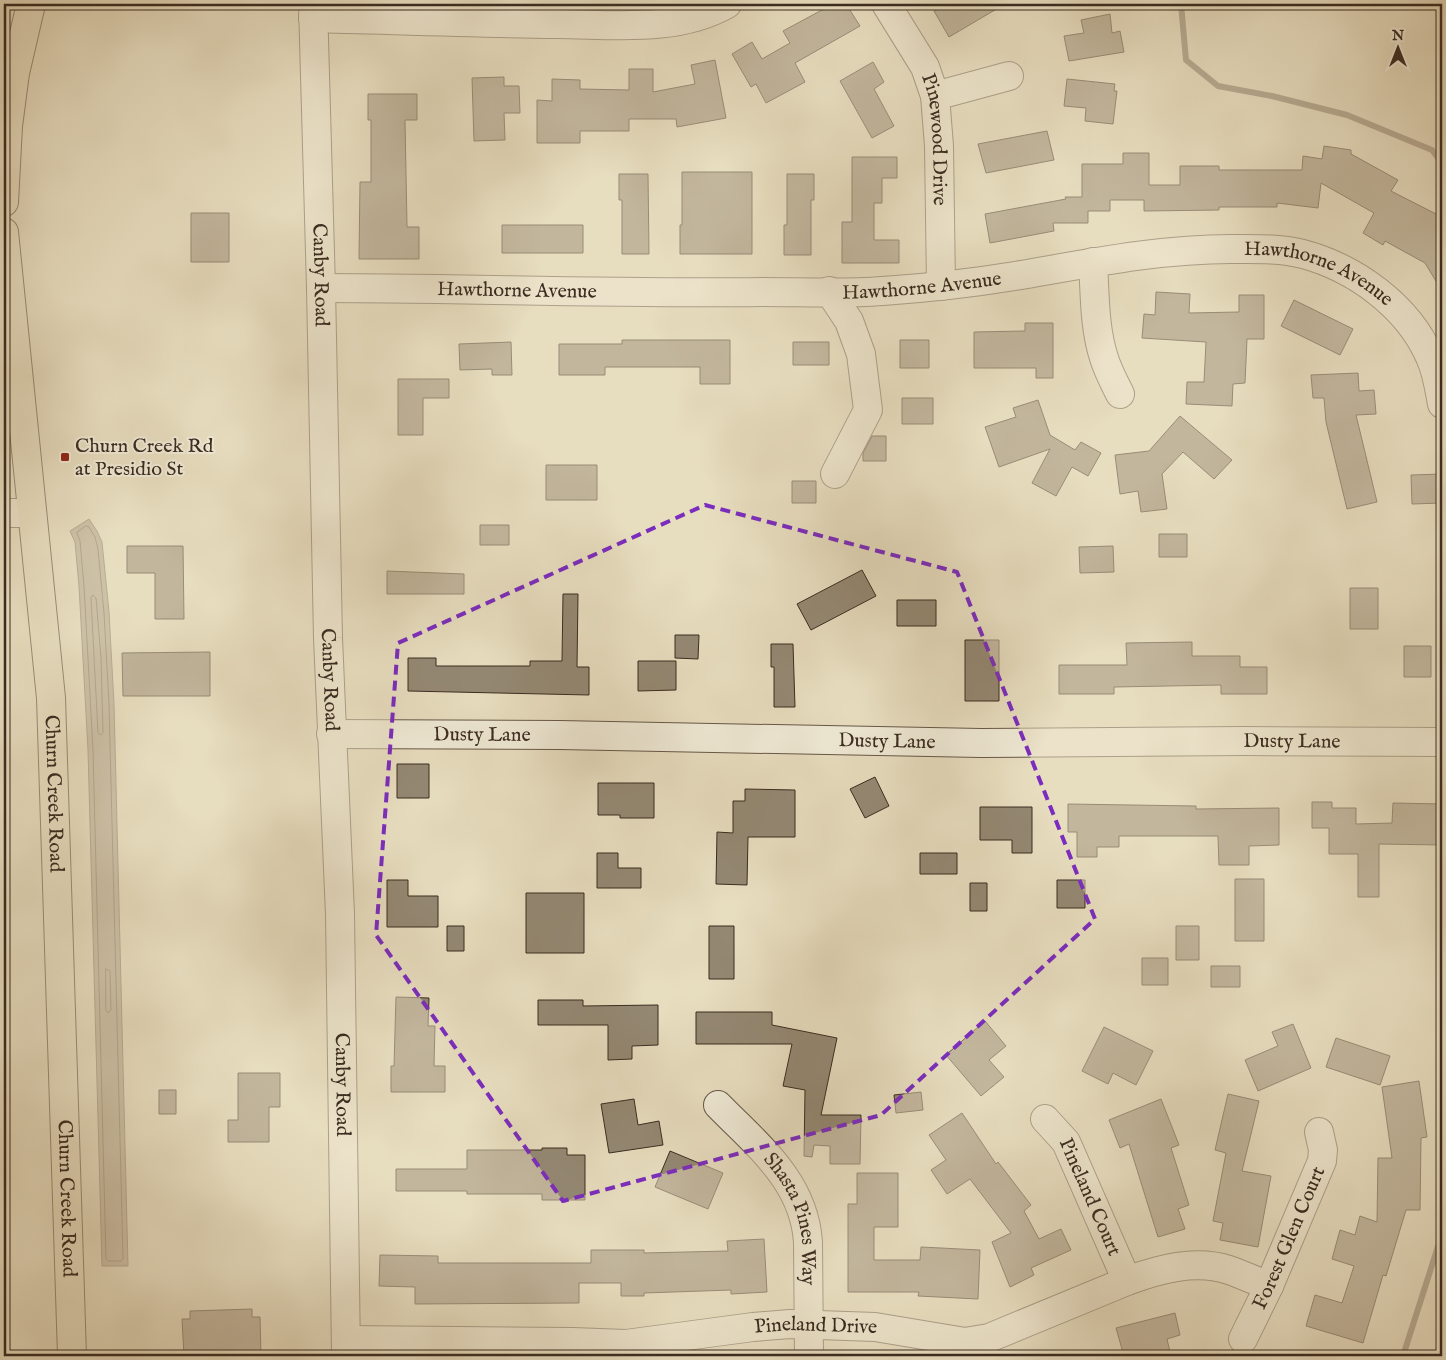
<svg xmlns="http://www.w3.org/2000/svg" width="1446" height="1360" viewBox="0 0 1446 1360" font-family="'IM FELL English',serif">
<rect width="100%" height="100%" fill="#e7ddbf"/>
<filter id="stains"><feTurbulence type="fractalNoise" baseFrequency=".004" numOctaves="4"/><feColorMatrix values="0 0 0 0 .2 0 0 0 0 .09 0 0 0 0 .02 0 0 0 .5 -.17"/></filter>
<radialGradient id="worn" r=".72"><stop offset=".6" stop-color="#630" stop-opacity="0"/><stop offset="1" stop-color="#630" stop-opacity=".3"/></radialGradient>
<path fill="#ada189" stroke="#7f725f" d="M89 519 97 531 102 542 109 612 114 704 128 1266H102L88 750 79 586 75 542 70 531Z"/>
<g fill="none" stroke-linecap="round" stroke-linejoin="round">
<path stroke="#746655" stroke-width="1" d="M86 526 89 527 95 537 98 549 104 613 109 704 123 1258 121 1261H108L106 1259 93 750 84 586 80 541 77 533Z
M93 595 96 598 101 658 103 733 101 735 98 733 91 598Z
M106 969 110 971 111 1010 108 1013 106 1010Z"/>
<path stroke="#7f725f" stroke-width="6" d="M1181 4 1186 60 1218 86 1272 96 1347 115 1432 150 1442 163
M1403 1356 1442 1234"/>
</g>
<path fill="#948873" stroke="#3b2c21" d="M833 4H846L860 26 795 63 805 82 766 103 756 84 751 87 732 54 752 42 762 59 790 43 783 31Z
M948 4H1005L949 37 934 11Z
M1110 14 1112 33 1120 31 1124 52 1069 61 1064 36 1084 33 1081 20Z
M715 60 726 118 677 127 676 119H629V131H580V143H537V100L552 101V79L580 80V89L629 90V69H653V92L695 84 691 65Z
M873 62 884 82 874 89 894 126 872 138 840 81Z
M504 77V86H519L520 113H504L505 140 474 141 472 78Z
M1067 79 1115 84 1114 91H1117L1113 124 1085 121 1086 108 1064 106Z
M368 94H417V120H405L407 227H419V259H359L360 182H371V120H368Z
M1047 131 1054 160 986 173 978 144Z
M1324 146 1351 150V154L1398 180 1391 191 1442 217V291L1425 263 1385 241 1383 245 1363 233 1374 213 1321 183 1318 208 1277 203V207H1219V210L1144 211V200H1110V211H1088V223H1053L1054 231 990 243 985 214 1066 199 1065 197H1082V164H1123V153H1149V185H1180V166H1219V170H1302L1303 156 1322 159Z
M852 157H897V178H882V203H874V240H899V263H842V222H852Z
M682 172H752V254H680V225H682Z
M619 174H648L649 254H622V200H619Z
M787 174H814V200H811V255H784V225H787Z
M191 213H229V262H191Z
M502 225H583V253H502Z
M1156 292 1190 294 1189 313 1239 312V295H1264V339H1247L1245 383 1233 384 1232 406 1186 404 1187 382H1204L1206 342 1142 338 1144 314 1155 315Z
M1294 300 1353 329 1340 355 1281 326Z
M1025 323H1053V378H1036V368H974V332L1025 331Z
M622 340H730V384H700V367H605V375H559V344H622Z
M900 340H929V368H900Z
M511 342 512 375H492V369L460 370 459 344Z
M793 342H829V365H793Z
M1358 373 1359 391 1374 390 1376 414 1356 415 1377 502 1347 509 1326 422 1324 398H1313L1311 375Z
M398 379H449V398H423V435H398Z
M902 398H933V424H902Z
M1038 400 1050 435 1075 450 1081 442 1101 453 1088 476 1072 467 1056 496 1032 483 1050 449 999 467 985 427 1016 417 1013 408Z
M1180 416 1232 460 1214 479 1183 452 1162 474 1167 509 1141 512 1138 491 1120 494 1115 455 1149 451Z
M872 436H886V461H863V453Z
M546 465H597V500H546Z
M1442 474V503L1412 504 1411 475Z
M792 481H816V503H792Z
M480 525H509V545H480Z
M1159 534H1187V557H1159Z
M127 546H183L184 619H155V573H127Z
M1113 546 1114 572 1080 573 1079 547Z
M862 570 876 596 811 630 797 604Z
M387 571 464 574V594H387Z
M1350 588H1378V629H1350Z
M563 594H578L577 667H589V695L408 691V658H436V666H530V661H562Z
M897 600H936V626H897Z
M675 635H699L698 659 675 658Z
M965 640H999V701H965Z
M1192 642V656H1240V667H1267V694H1221V685L1114 687V694H1059V665H1127L1126 643Z
M771 644H793L795 707H774V667H771Z
M1404 646H1431V677H1404Z
M210 652V696H123L122 653Z
M638 661H676V690L638 691Z
M397 764H429V798H397Z
M875 777 889 806 865 818 850 789Z
M598 783H654V818H620V815H598Z
M745 789 795 790V837H748L747 885 716 884 717 832 733 833V801H745Z
M1312 802H1332V808H1356V824L1392 823 1393 803 1442 804V845L1379 844V897H1358V854H1329V828H1312Z
M1068 804 1196 806V809L1279 808V845L1249 846V865H1219L1218 836H1119V847H1097V857H1077V832H1068Z
M980 807H1032V853H1012V840H980Z
M597 853H618V868H641V888H597Z
M920 853H957V874H920Z
M1235 879H1264V941H1235Z
M387 880H408V896H438V927H387Z
M1057 880H1085V908H1057Z
M970 883H987V911H970Z
M526 893H584V953H526Z
M447 926H464V951H447Z
M709 926H734V979H709Z
M1176 926H1199V960H1176Z
M1142 958H1168V985H1142Z
M1211 966H1240V987H1211Z
M396 997 429 998 428 1026H435L434 1066H445V1092H391V1066H394Z
M538 1000H583V1006L658 1005V1045L632 1046V1059L608 1060V1025H538Z
M696 1012H772V1025L837 1038 821 1115H861L860 1164H830V1146L814 1145 812 1157 804 1156 805 1090 783 1086 792 1044H696Z
M985 1021 1006 1046 989 1060 1004 1077 981 1096 946 1055Z
M1293 1024 1311 1068 1258 1091 1245 1060 1278 1046 1272 1032Z
M1104 1027 1153 1051 1136 1085 1113 1073 1108 1084 1082 1071Z
M1336 1038 1390 1056 1380 1085 1326 1067Z
M238 1073H280V1107H269V1142H228V1120H238Z
M1419 1081 1427 1137 1421 1138 1420 1210H1406L1386 1276 1383 1275 1363 1343 1306 1326 1315 1295 1342 1303 1354 1266 1332 1259 1340 1230 1355 1235 1360 1216 1377 1222 1378 1158H1392L1382 1087Z
M159 1090H176V1114H159Z
M921 1092 923 1110 896 1113 894 1095Z
M1228 1094 1259 1101 1242 1171 1271 1176 1258 1247 1220 1240 1223 1223 1213 1221 1226 1153 1215 1150Z
M634 1099 638 1125 659 1121 663 1145 609 1153 601 1104Z
M1161 1099 1179 1145 1171 1148 1189 1205 1178 1209 1185 1229 1158 1237 1129 1144 1120 1148 1109 1120Z
M962 1113 996 1164 998 1162 1031 1205 1024 1211 1039 1239 1061 1229 1071 1250 1031 1268 1034 1275 1010 1287 992 1242 1011 1233 970 1179 947 1194 931 1170 946 1160 929 1135Z
M542 1148H567V1155H585V1200H542V1194H467V1191H396V1169H467V1150H542Z
M670 1151 723 1173 708 1209 655 1187Z
M857 1173H898V1227H874V1260H920L921 1247 980 1250 978 1299 918 1296 919 1292H848V1204H857Z
M764 1239 767 1292 731 1294V1290L644 1293V1296H621V1283H579V1303L415 1304V1287L379 1286 380 1255 438 1256V1263H591V1250H644V1253L728 1251 727 1241Z
M252 1309V1317H260L261 1356H184L182 1319H190V1311Z
M1175 1313 1180 1335 1167 1339 1170 1352 1152 1356H1124L1116 1328Z"/>
<g fill="none" stroke-linecap="round" stroke-linejoin="round">
<g stroke="#665848" stroke-width="30">
<g id="minor">
<path id="s1" d="M313 4 321 288 328 638 340 914 346 1356"/>
<path id="s2" d="M886 4 925 67 935 96 939 146 941 286"/>
<path d="M313 18C394 20 475 23 556 24 613 24 676 33 727 4"/>
<path d="M935 96 1009 76"/>
<path d="M1093 262C1095 294 1094 327 1104 358 1108 371 1114 382 1120 394"/>
<path id="s3" d="M321 288C468 288 615 294 762 292 802 292 843 294 883 291 927 288 972 283 1015 276 1086 264 1158 249 1231 249 1254 249 1280 248 1303 254 1355 268 1408 306 1430 357 1437 372 1439 388 1442 404"/>
<path d="M829 291 849 321 861 354 868 410 835 474"/>
<path d="M4 513H31"/>
<path id="s4" d="M331 734 559 735 981 743 1243 741 1442 742"/>
<path id="s5" d="M718 1105C757 1145 804 1181 808 1242L809 1356"/>
<path id="s6" d="M1045 1119 1066 1142 1127 1281"/>
<path id="s7" d="M1243 1339 1269 1286 1322 1161 1323 1150 1319 1132"/>
<path id="s8" d="M346 1340 572 1342 626 1344 753 1327 790 1324 875 1327 965 1342 989 1338 1127 1281C1159 1269 1196 1259 1229 1270 1243 1275 1256 1281 1269 1286"/>
</g>
</g>
<g stroke="#3b2c21" stroke-width="30">
<g id="major">
<path d="M4 202 8 126 15 73 31 4"/>
<path id="s9" d="M4 232 51 698 72 1356"/>
</g>
</g>
<use href="#minor" stroke="#efe9d5" stroke-width="28"/>
<use href="#major" stroke="#e7ddbf" stroke-width="28"/>
</g>
<path d="M0 0H1446V1360H0ZM705 505 957 572 1095 919 881 1115 563 1201 376 935 398 643Z" fill="#e7ddbf" fill-opacity=".55" fill-rule="evenodd"/>
<path fill="none" stroke="#7b2cbf" stroke-width="4" stroke-dasharray="10 6" stroke-linejoin="round" d="M705 505 957 572 1095 919 881 1115 563 1201 376 935 398 643Z"/>
<rect fill="#8f2418" stroke="#efe9d5" stroke-width="2" x="60" y="452" width="10" height="10" rx="2.5"/>
<g text-anchor="middle" dominant-baseline="central" stroke-width="4" stroke-linejoin="round" paint-order="stroke">
<g font-size="20" fill="#3b2c21" stroke="#efe9d5">
<text stroke="none"><textPath href="#s2" startOffset="148">Pinewood Drive</textPath></text>
<text stroke="none"><textPath href="#s1" startOffset="271">Canby Road</textPath></text>
<text stroke="none"><textPath href="#s3" startOffset="1006">Hawthorne Avenue</textPath></text>
<text stroke="none"><textPath href="#s3" startOffset="601">Hawthorne Avenue</textPath></text>
<text stroke="none"><textPath href="#s3" startOffset="196">Hawthorne Avenue</textPath></text>
<text stroke="none"><textPath href="#s1" startOffset="676">Canby Road</textPath></text>
<text stroke="none"><textPath href="#s4" startOffset="151">Dusty Lane</textPath></text>
<text stroke="none"><textPath href="#s4" startOffset="556">Dusty Lane</textPath></text>
<text stroke="none"><textPath href="#s4" startOffset="961">Dusty Lane</textPath></text>
<text stroke="none"><textPath href="#s9" startOffset="564">Churn Creek Road</textPath></text>
<text stroke="none"><textPath href="#s1" startOffset="1081">Canby Road</textPath></text>
<text stroke="none"><textPath href="#s9" startOffset="969">Churn Creek Road</textPath></text>
<text stroke="none"><textPath href="#s6" startOffset="91">Pineland Court</textPath></text>
<text stroke="none"><textPath href="#s5" startOffset="141">Shasta Pines Way</textPath></text>
<text stroke="none"><textPath href="#s7" startOffset="111">Forest Glen Court</textPath></text>
<text stroke="none"><textPath href="#s8" startOffset="471">Pineland Drive</textPath></text>
</g>
<g font-size="20" fill="#3b2c21" stroke="#efe9d5" text-anchor="start">
<text x="75" y="446">Churn Creek Rd<tspan x="75" dy="23">at Presidio St</tspan></text>
</g>
</g>
<rect width="1446" height="1360" fill="none" stroke="#e7ddbf" stroke-width="20"/>
<rect x="5" y="5" width="1436" height="1350" fill="none" stroke="#3b2c21" stroke-width="2.5"/>
<rect x="10" y="10" width="1426" height="1340" fill="none" stroke="#3b2c21"/>
<g transform="translate(1398 48)" stroke="#efe9d5" stroke-width="4" paint-order="stroke">
<path d="M0-4L9 19L0 12L-9 19Z" fill="#3b2c21"/>
<text y="-8" font-size="14" font-weight="bold" text-anchor="middle" fill="#3b2c21">N</text>
</g>
<rect width="100%" height="100%" filter="url(#stains)"/>
<rect width="100%" height="100%" fill="url(#worn)"/>
</svg>
